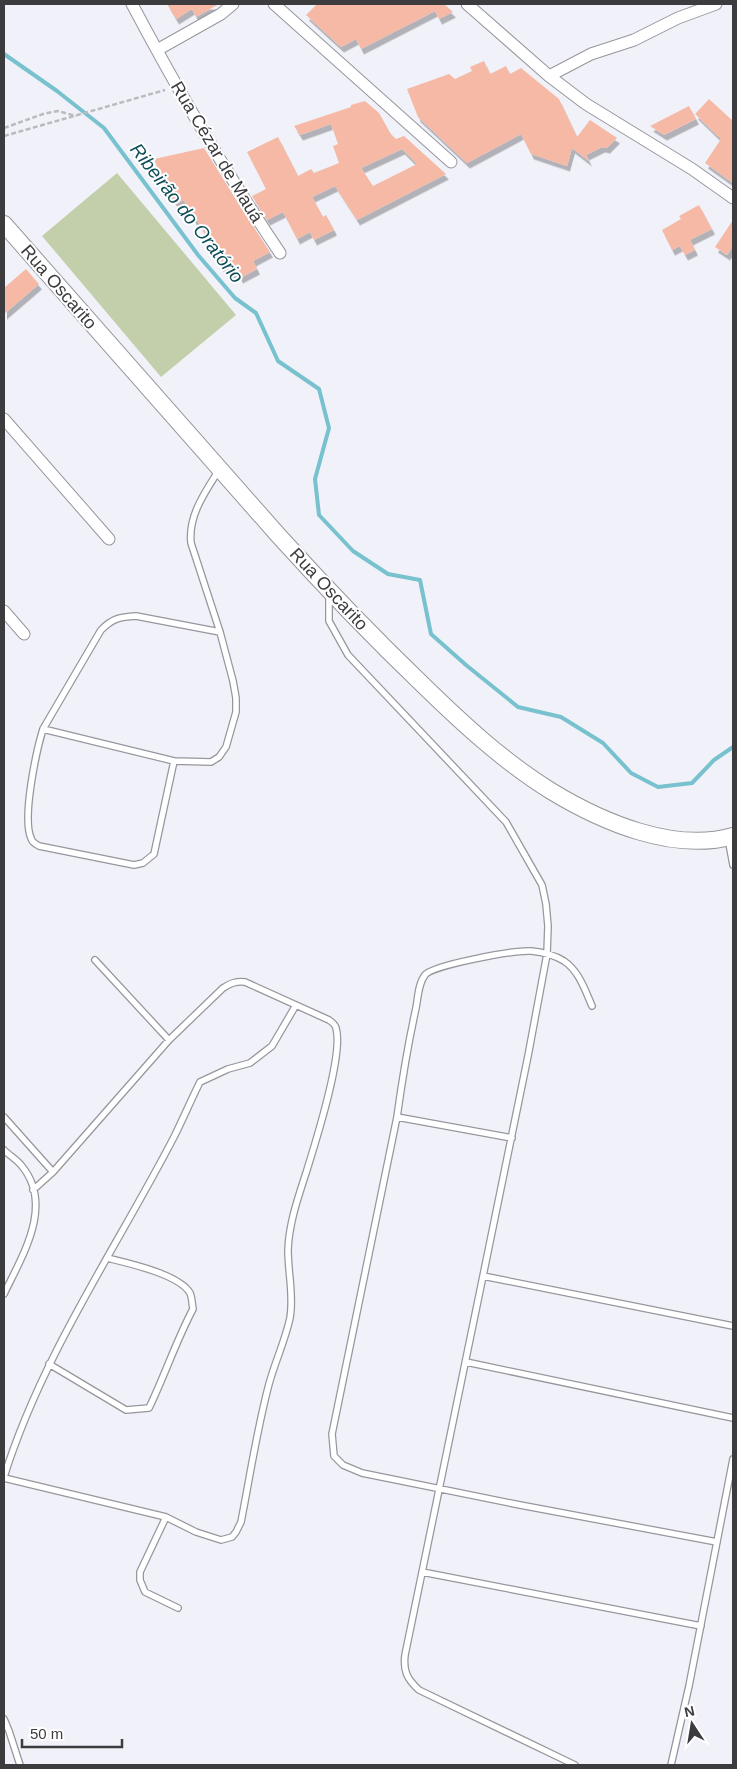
<svg xmlns="http://www.w3.org/2000/svg" width="737" height="1769" viewBox="0 0 737 1769" font-family="Helvetica,sans-serif">
<defs>
<filter id="shadow"><feDropShadow dx="3" dy="5.5" stdDeviation="0" flood-color="#0004"/></filter>
</defs>
<rect width="100%" height="100%" fill="#f1f2f9"/>
<path fill="#c3cfab" d="M117 173 236 315 161 377 42 236Z"/>
<g fill="none" stroke-linecap="round" stroke-linejoin="round">
<path stroke="#78c1ce" stroke-width="4" d="M4 54 57 91 104 128 198 255 235 298 256 313 278 361 319 389 329 428 315 479 319 515 353 551 388 574 420 580 431 634 466 665 518 707 561 717 603 743 631 773 658 787 692 783 714 760 733 747"/>
</g>
<path fill="#f5b9a6" fill-rule="evenodd" filter="url(#shadow)" d="M167 4H219L196 17 192 9 176 19Z
M317 4H448L445 5 453 12 439 19 435 11 361 49 356 39 341 47 306 15Z
M484 61 490 74 506 66 510 74 521 68 559 99 577 137 590 120 617 138 607 148 602 147 586 155 589 161 572 148 567 166 531 154 521 134 467 163 418 117 407 89 449 74 455 79 472 71 470 67Z
M709 99 733 121V183L705 163 721 139 695 114Z
M365 101 379 113 390 133 396 139 404 136 446 174 357 220 335 186 312 197 323 217 326 215 334 230 314 240 310 232 297 239 283 212 267 220 252 196 266 189 247 152 278 137 298 176 311 169 314 173 339 163 333 146 338 144 331 124 300 135 294 126 351 107V105ZM402 149 417 164 373 186 361 168Z
M689 106 696 119 664 135 650 126Z
M204 148 238 203 270 252 253 261 257 269 240 278 236 270 228 275 223 266 221 267 215 259H216L207 241 208 240 197 220 195 222 184 200 176 204 168 192 167 193 154 159Z
M699 205 712 229 690 240 695 250 685 255 680 246 672 250 662 230 681 219 679 216Z
M733 220V246L727 255 715 247Z
M26 269 39 284 4 314V288Z"/>
<g fill="none" stroke-linecap="round" stroke-linejoin="round">
<g stroke="#96979d" stroke-width="8">
<path id="lane" d="M219 470C205 492 188 516 191 543L220 632 233 681 236 698V712L226 747 219 757 211 762 174 761 154 854 143 863 134 865 39 846C35 844 32 842 31 838 22 818 36 752 43 729L101 630C113 618 120 617 136 616L220 632
M329 594V621L348 655 506 822 542 885 546 904 548 926 547 954 528 1056 483 1276 733 1326
M43 729 174 761
M728 838 733 865
M4 1117 53 1172
M397 1117C402 1081 408 1044 416 1008 418 998 418 984 425 975 432 965 516 950 531 951 543 952 554 955 564 961 579 971 585 990 592 1006
M512 1138 397 1117 332 1434 334 1456 343 1465 362 1473 520 1505 717 1542
M4 1150C9 1155 17 1160 21 1165 55 1205 22 1256 4 1294
M33 1190 53 1172 169 1040 95 960
M483 1276 405 1655C403 1671 407 1679 419 1690L575 1765
M466 1362 733 1418
M49 1364 126 1410 149 1408C165 1375 176 1341 193 1309 192 1304 192 1297 190 1293 179 1274 127 1263 107 1258
M4 1477C42 1355 116 1249 174 1137 183 1119 191 1100 200 1082L228 1069 250 1063 272 1046 296 1005
M4 1478 166 1517 196 1532 221 1540 232 1537 236 1532 241 1522C250 1476 257 1429 269 1384 275 1362 285 1341 290 1318 294 1296 288 1273 288 1250 289 1223 298 1198 306 1173 315 1144 344 1054 336 1028 335 1024 332 1022 329 1020L245 982C236 981 231 983 223 988L169 1040
M166 1517 140 1572V1580L145 1592 178 1608
M422 1572 701 1626
M4 1719 9 1731 20 1765
M671 1765 689 1686 733 1459"/>
</g>
<g stroke="#96979d" stroke-width="13">
<path id="street" d="M132 4C177 89 226 173 280 253
M274 4 451 162
M467 4 549 76 586 104 692 169 733 198
M157 50 221 14 233 4
M549 76 591 54 634 40 678 18 716 4
M4 419 109 539
M4 611 24 634"/>
</g>
<g stroke="#96979d" stroke-width="18">
<path id="secondary" d="M4 224C95 328 186 432 278 535 325 587 372 636 422 684 462 723 504 762 551 791 602 822 674 853 733 836"/>
</g>
<path stroke="#babbc0" stroke-width="2.5" stroke-dasharray="5 2.5" stroke-linecap="butt" d="M4 128 43 114 58 111 76 116
M4 136 165 90"/>
<use href="#lane" stroke="#fff" stroke-width="5.5"/>
<use href="#street" stroke="#fff" stroke-width="11"/>
<use href="#secondary" stroke="#fff" stroke-width="16"/>
</g>
<g text-anchor="middle" dominant-baseline="central" stroke-width="4" stroke-linejoin="round" paint-order="stroke">
<g font-size="18" fill="#3c3c3f" stroke="#fff">
<text transform="translate(217 152) rotate(59)">Rua Cézar de Mauá</text>
<text transform="translate(59 287) rotate(49)">Rua Oscarito</text>
<text transform="translate(329 589) rotate(47)">Rua Oscarito</text>
</g>
<g font-size="19" font-style="italic" fill="#0e4f59" stroke="#fff">
<text transform="translate(187 213) rotate(52)">Ribeirão do Oratório</text>
</g>
</g>
<rect width="737" height="1769" fill="none" stroke="#3c3c3f" stroke-width="10"/>
<g transform="translate(692 1724) rotate(348)" stroke="#ffffff" stroke-width="4" paint-order="stroke">
<path d="M0-4L9 19L0 12L-9 19Z" fill="#3c3c3f"/>
<text y="-8" font-size="14" font-weight="bold" text-anchor="middle" fill="#3c3c3f">N</text>
</g>
<path d="M22 1739v8h100v-8" fill="none" stroke="#3c3c3f" stroke-width="2.5"/>
<text x="30" y="1739" font-size="15" fill="#3c3c3f" stroke="#ffffff" stroke-width="4" paint-order="stroke">50 m</text>
</svg>
